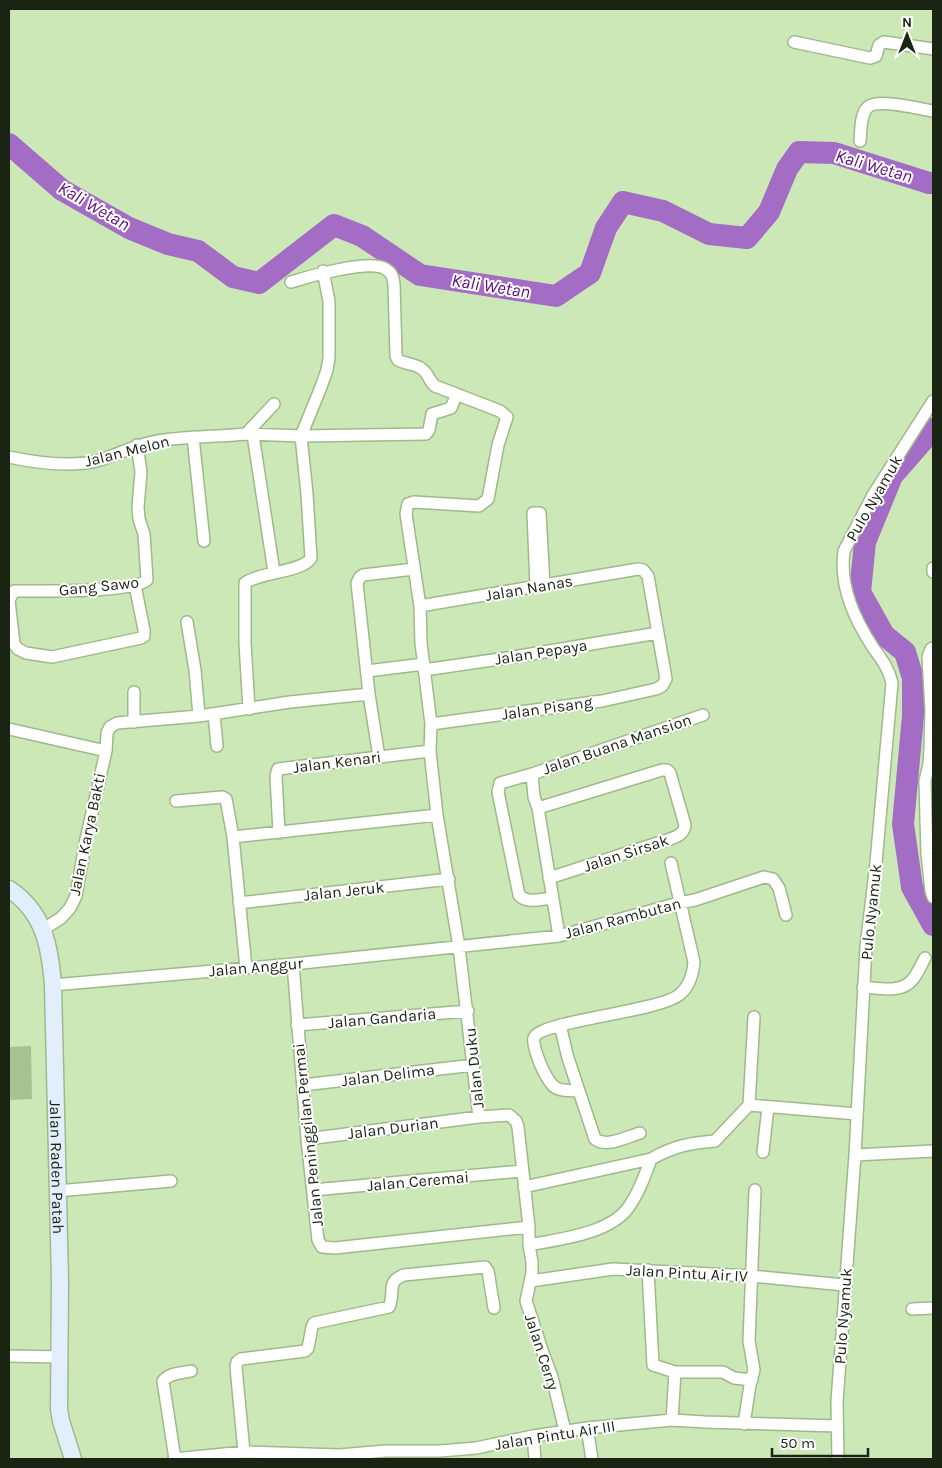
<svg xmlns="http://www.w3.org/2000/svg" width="942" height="1468" viewBox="0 0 942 1468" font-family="Karla,sans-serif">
<rect width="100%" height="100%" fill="#cde8b7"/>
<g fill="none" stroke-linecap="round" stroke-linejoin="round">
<path stroke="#a36cc5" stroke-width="22" d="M9 144 62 190 129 228 168 244 198 251 233 277 259 283 334 225 362 236 420 275 556 296 590 273 606 228 623 202 663 211 709 234 747 238 769 212 787 169 799 152 834 153 929 183H933
M933 429 892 476 865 542 860 592 884 635 905 652 913 678V716L903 824 912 887 933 925"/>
</g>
<path fill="#a7c191" d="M31 1046 32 1099 9 1100V1047Z"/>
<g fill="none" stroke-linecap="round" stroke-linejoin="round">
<g stroke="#9fb98a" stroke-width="14">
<path id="street" d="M794 42 870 58 876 56 879 45 884 42 933 49
M860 141C861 131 860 114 868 107 878 98 920 109 933 111
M291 282C310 276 367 260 384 268 392 272 393 277 394 284L396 356 398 360C405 364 416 364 422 369 428 373 429 381 435 386L500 411 507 417 498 445 488 499 479 506 414 502 408 504 406 514 420 606 421 643 431 724 430 751 437 815 459 947 479 1117
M246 434 301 436 426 434 429 430 432 414 451 408 456 396
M253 435 274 572
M193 437 204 541
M9 457C37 463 72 468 100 460 120 454 137 444 158 441 187 436 217 437 246 434L274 404
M933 568V572
M536 586 533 513H540L544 585
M9 600 14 591C38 591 132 593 147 580L144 534 139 519 138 507 141 472 137 445
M9 600 14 644 18 649 26 653 52 657 141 638 144 636V630L135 585
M420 606 638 569 643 570 648 576 666 679 662 686 656 689 602 701 431 724
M187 622 195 670 199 716
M933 648 931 649 928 657 931 710 930 748 929 764 925 781 927 854 931 891 933 897
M424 670 513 657 658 633
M367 671 424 664
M134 692V722
M249 709 245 643V583C260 572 303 572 311 558L307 494 301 436 321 387 327 370 329 358V301L323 271
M214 714 217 746
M9 729 106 751
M379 757 369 694 357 583 360 577 363 575 414 569
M532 774 534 797 538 808 559 936
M176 801 222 797 226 799 233 837 246 968
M538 808 662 770H667L670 773 685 825C684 836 673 838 664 841L549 878
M279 833 276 776 278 769 430 751
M233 837 437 815
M552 898C541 899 527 904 519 895L498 792 500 783 532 774 703 715
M239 903 449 879
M42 930 61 918 70 908 76 896 86 839 106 751 107 733 110 727 117 723 199 716 290 702 369 694
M293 964 307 1139 318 1240 322 1247 335 1248 529 1227
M53 985 293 964 559 936 679 903 695 900 764 877 773 879 779 888 786 915
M863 987C879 988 902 994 913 979 918 973 921 965 925 958
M297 1025 468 1011
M560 1025 568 1058 595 1139C607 1148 626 1137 640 1133
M303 1085 474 1065
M579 1091C557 1090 554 1092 543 1070 540 1064 532 1044 534 1038 539 1021 657 1012 679 995 689 987 693 974 694 962L671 863
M749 1105 754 1017
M307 1139 479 1117 509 1115 516 1121 518 1127 529 1227V1245L532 1262V1273L526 1301 543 1353 552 1377 565 1431
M763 1152 768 1107
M855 1155 933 1151
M524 1187 651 1159C674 1146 690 1143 715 1141L749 1105 857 1114
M313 1190 522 1171
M57 1191 171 1181
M529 1245C559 1239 609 1234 628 1208 639 1193 645 1175 651 1159
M648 1270 653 1365 675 1372H723L734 1378 752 1380
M531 1281 613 1269 752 1276 844 1285
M912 1309 933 1308
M9 1356 60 1357
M672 1420 675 1372
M744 1424 750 1385 754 1370 749 1341 755 1190
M587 1428 592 1459
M533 1436 535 1459
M244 1452 236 1367 237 1362 241 1359 305 1351 308 1348 312 1327 314 1323 389 1307C396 1292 385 1282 404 1275L485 1267 488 1271 494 1308
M174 1459 244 1452 339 1455 386 1451H440L476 1448 533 1436 587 1428 672 1420 705 1422 837 1426
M175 1459 163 1381C169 1373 182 1373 191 1371
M838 1459 837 1402 855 1155 866 947 876 863 892 683C889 669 882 660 874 649 855 620 839 587 844 551L873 495 933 401"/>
</g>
<g stroke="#9fb98a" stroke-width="19">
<g id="secondary">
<path id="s1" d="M9 889C44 912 50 947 53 985L60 1281 59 1409 61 1421 73 1459"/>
</g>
</g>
<use href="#street" stroke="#fff" stroke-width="11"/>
<use href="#secondary" stroke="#e2eefc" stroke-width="16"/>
</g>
<g text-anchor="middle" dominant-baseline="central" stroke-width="4" stroke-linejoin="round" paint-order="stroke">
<g font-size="16" fill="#1a2412" stroke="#fefefe">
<text transform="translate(127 451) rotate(-14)">Jalan Melon</text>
<text transform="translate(874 498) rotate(-60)">Pulo Nyamuk</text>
<text transform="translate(99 586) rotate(-6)">Gang Sawo</text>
<text transform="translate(529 588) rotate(-10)">Jalan Nanas</text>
<text transform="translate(541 652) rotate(-9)">Jalan Pepaya</text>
<text transform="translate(547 708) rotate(-8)">Jalan Pisang</text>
<text transform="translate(617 744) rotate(-19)">Jalan Buana Mansion</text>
<text transform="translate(337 762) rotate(-7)">Jalan Kenari</text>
<text transform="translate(87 834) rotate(-78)">Jalan Karya Bakti</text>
<text transform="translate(626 853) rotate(-18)">Jalan Sirsak</text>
<text transform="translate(344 891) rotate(-6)">Jalan Jeruk</text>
<text transform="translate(871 912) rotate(-84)">Pulo Nyamuk</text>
<text transform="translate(623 918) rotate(-15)">Jalan Rambutan</text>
<text transform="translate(256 967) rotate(-5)">Jalan Anggur</text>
<text transform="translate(382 1018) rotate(-5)">Jalan Gandaria</text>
<text transform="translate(474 1068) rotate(-96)">Jalan Duku</text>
<text transform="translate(388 1075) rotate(-7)">Jalan Delima</text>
<text transform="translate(393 1128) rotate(-7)">Jalan Durian</text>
<text transform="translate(308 1135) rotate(-96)">Jalan Peninggilan Permai</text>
<text stroke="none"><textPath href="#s1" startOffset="292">Jalan Raden Patah</textPath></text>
<text transform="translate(418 1181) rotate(-5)">Jalan Ceremai</text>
<text transform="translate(687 1273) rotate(3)">Jalan Pintu Air IV</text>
<text transform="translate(843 1316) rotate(-86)">Pulo Nyamuk</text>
<text transform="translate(542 1352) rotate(72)">Jalan Cerry</text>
<text transform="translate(555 1435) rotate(-9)">Jalan Pintu Air III</text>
</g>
<g font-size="18" font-style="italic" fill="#5d1080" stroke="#fefefe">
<text transform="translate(874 166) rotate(16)">Kali Wetan</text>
<text transform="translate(94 206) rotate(30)">Kali Wetan</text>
<text transform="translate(491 286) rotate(9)">Kali Wetan</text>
</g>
</g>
<rect width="942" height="1468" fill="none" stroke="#1a2412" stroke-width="20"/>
<g transform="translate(907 35)" stroke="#fefefe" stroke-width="4" paint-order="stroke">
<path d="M0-4L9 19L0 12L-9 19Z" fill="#1a2412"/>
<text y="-8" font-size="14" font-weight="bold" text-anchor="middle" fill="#1a2412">N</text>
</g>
<path d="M772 1448v8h96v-8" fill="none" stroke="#1a2412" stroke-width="2.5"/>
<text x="780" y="1448" font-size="15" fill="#1a2412" stroke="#fefefe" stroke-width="4" paint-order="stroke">50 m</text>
</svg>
